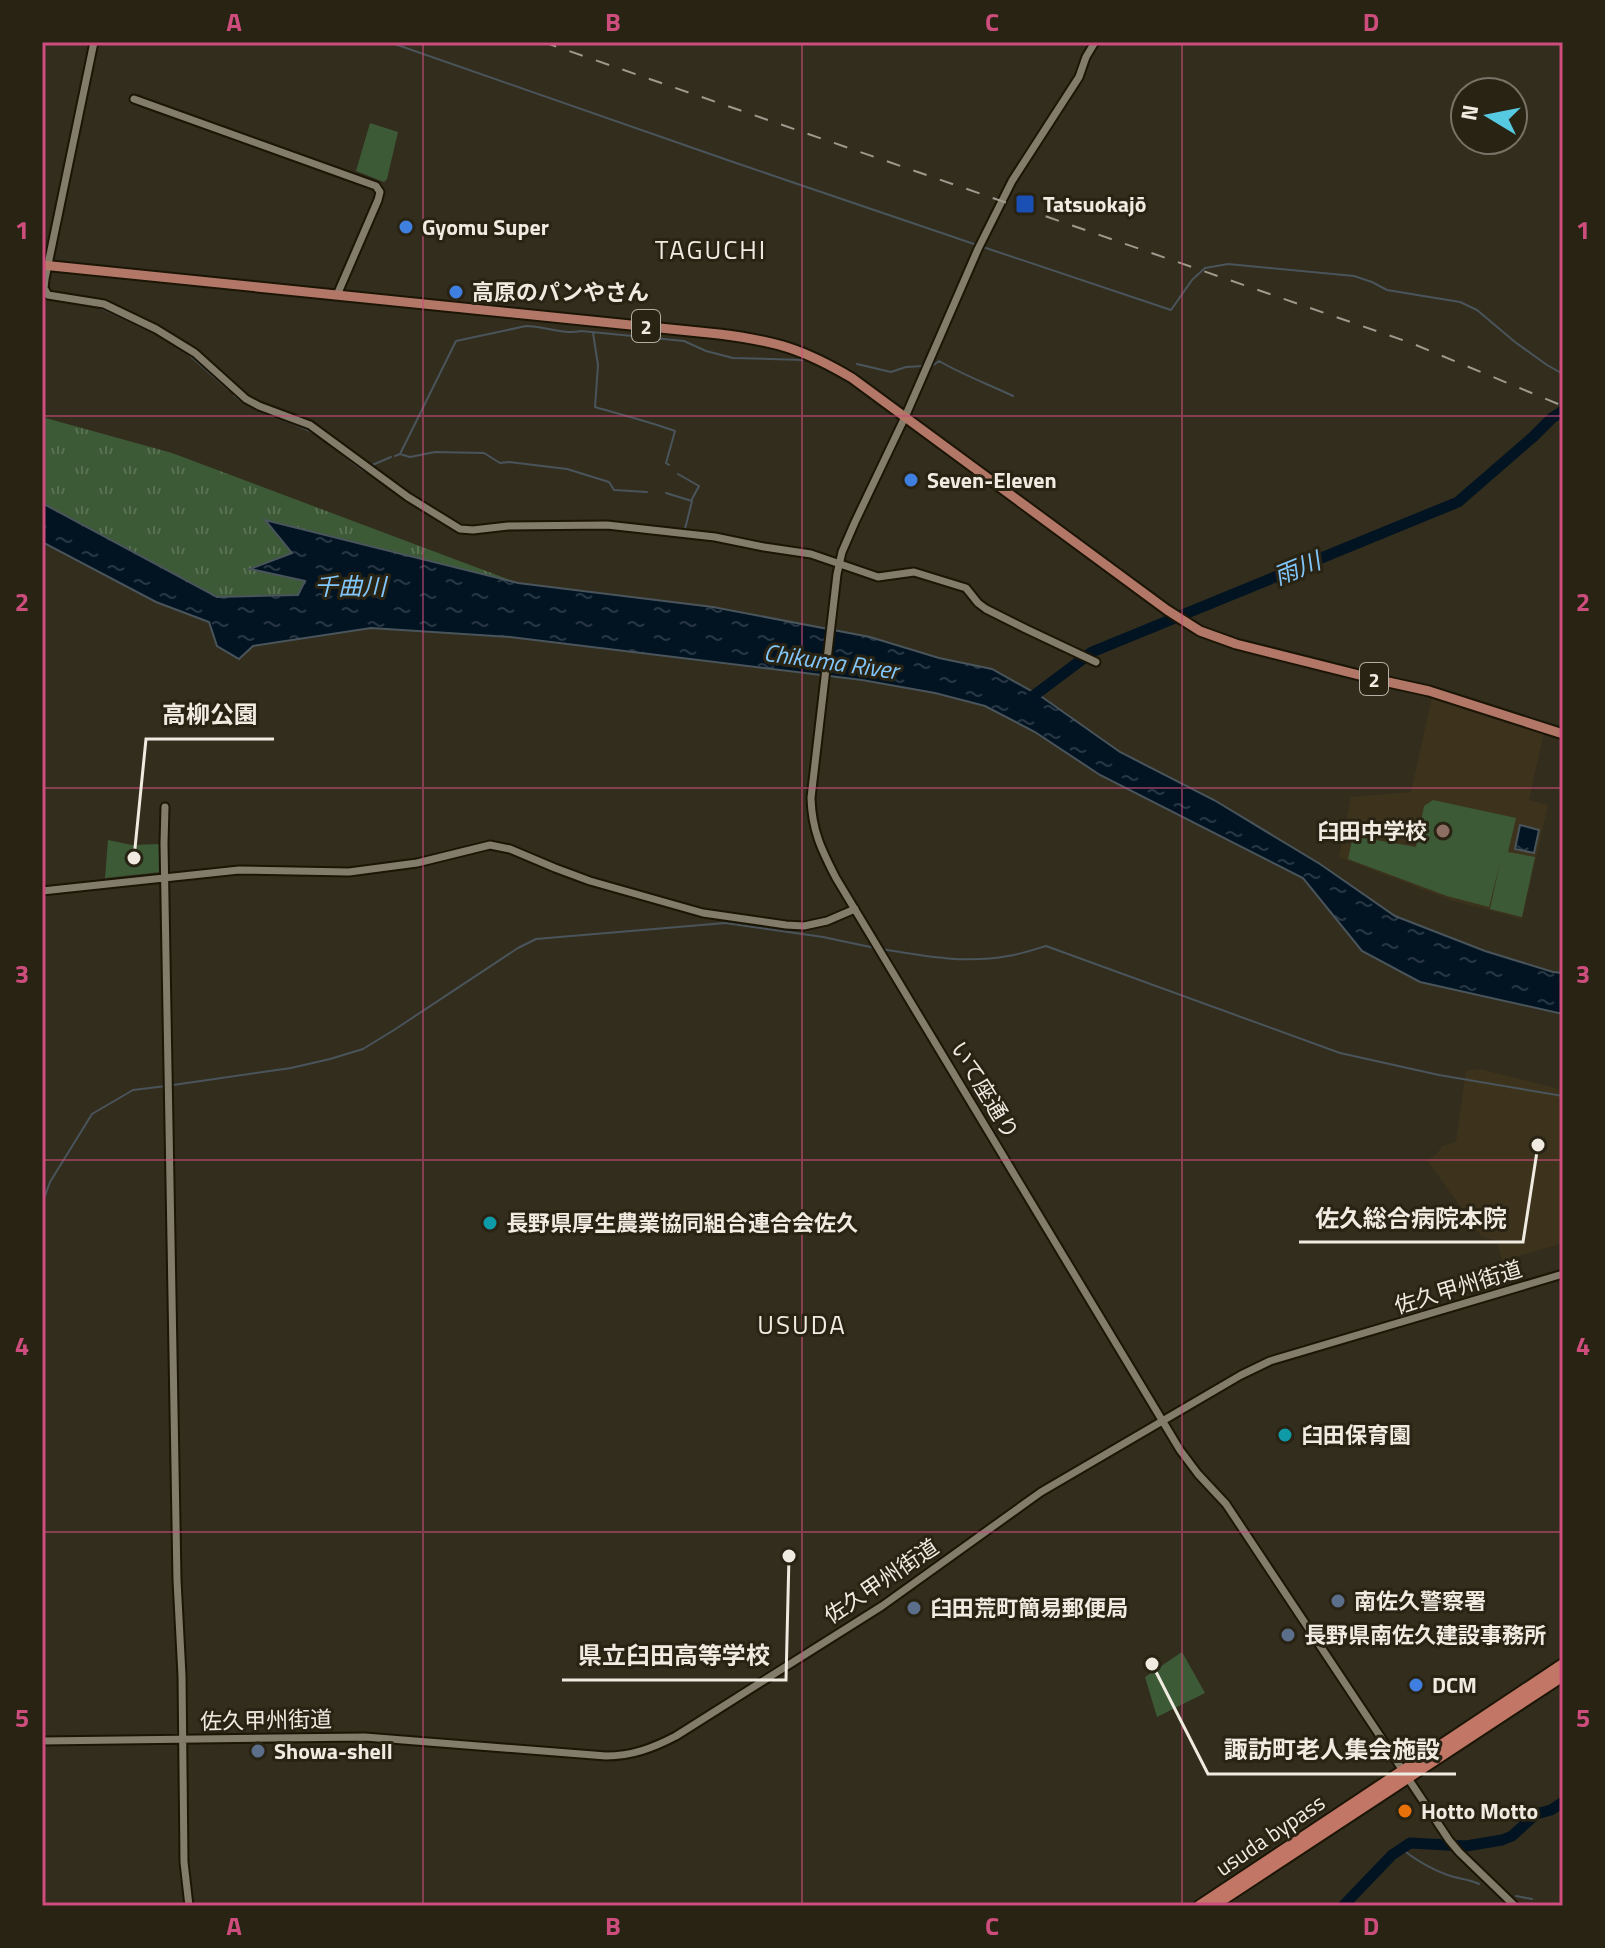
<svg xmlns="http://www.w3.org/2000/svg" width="1605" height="1948" viewBox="0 0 1605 1948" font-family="'Titillium Web','Noto Sans JP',sans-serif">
<defs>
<pattern id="grass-tufts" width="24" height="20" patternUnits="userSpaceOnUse" patternTransform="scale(2)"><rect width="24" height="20" fill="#3d5a37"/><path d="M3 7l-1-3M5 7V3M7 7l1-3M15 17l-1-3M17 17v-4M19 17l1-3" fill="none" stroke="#597254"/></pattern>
<pattern id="water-ripples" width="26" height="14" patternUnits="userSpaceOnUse" patternTransform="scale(2)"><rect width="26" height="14" fill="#021422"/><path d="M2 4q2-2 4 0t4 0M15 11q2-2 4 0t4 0" fill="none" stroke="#273642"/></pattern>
</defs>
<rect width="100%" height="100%" fill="#332d1d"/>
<path fill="#3d331d" d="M1432 697 1544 732 1529 800 1548 805 1522 919 1450 900 1339 857 1351 797 1411 792Z
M1480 1069 1563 1090V1221L1560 1222 1563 1233V1243L1515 1257 1519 1278 1509 1282 1496 1240 1482 1237 1427 1160 1437 1154 1442 1146 1456 1142 1466 1071Z"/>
<path fill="url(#grass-tufts)" d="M42 417 172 453 518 583 267 520 292 553 252 570 306 581 298 595 217 597 42 503Z"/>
<path fill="#3d5a37" d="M370 123 398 132 387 179 384 182 356 171Z
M1433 800 1516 818 1508 852 1535 857 1522 917 1490 909 1500 863 1489 907 1447 896 1348 859 1353 836 1416 847 1424 806Z
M108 840 132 845 160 844 161 872 105 878Z
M1182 1652 1205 1693 1157 1717 1145 1677Z"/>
<path fill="url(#water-ripples)" stroke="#49545b" stroke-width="2" d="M42 503 217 597 298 595 305 581 250 569 292 553 265 520 518 583 713 607 870 637 939 658 992 669 1042 697 1120 752 1214 800 1320 864 1395 916 1485 951 1553 972 1563 973V1014L1420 982 1362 951 1303 878 1100 775 1035 732 985 706 935 693 862 680 510 637 371 628 253 646 239 659 217 646 209 622 156 602 42 542Z
M1520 825 1539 830 1534 853 1515 849Z"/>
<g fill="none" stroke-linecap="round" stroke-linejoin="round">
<path stroke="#49545b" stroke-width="2" d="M389 42 736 163 977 245
M983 247 1171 310 1192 280 1205 268 1228 264 1354 276 1372 282 1387 290 1460 302 1477 310 1515 342 1547 365 1563 374
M101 308 159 335 188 354 229 390
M593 333 598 365 595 407C622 415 648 421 675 431L666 463 669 465
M857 364 891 372 906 367 923 366
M932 366 939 361C963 375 988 384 1013 396
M234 395C256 415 289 419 315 434 333 444 348 461 366 472
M400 454 410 457 435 452 484 453 500 463 509 462 567 469 609 482 614 490 647 492
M395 456 400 454 456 341 526 326C545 326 562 335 581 331L684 341 706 351 733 358 804 360
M370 466 391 457
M678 474 699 486 692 499
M666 493 692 501 685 529
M881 949C923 956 966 964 1008 956 1021 954 1033 950 1046 946L1340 1053 1439 1075 1563 1096
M173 1085 291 1068 330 1059 363 1049 394 1030 518 948 536 939 725 923 823 937 875 948
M42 1204 50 1182 92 1114 133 1090 166 1086
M1401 1848C1415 1860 1436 1872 1454 1877 1463 1879 1471 1880 1479 1884
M1516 1896 1532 1899"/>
<path stroke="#021422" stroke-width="11" d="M1024 703 1092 652 1458 502 1534 436 1552 418 1563 411
M1343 1906 1392 1855 1410 1843 1466 1846 1502 1840 1512 1836 1536 1814 1551 1810 1563 1802"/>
<g stroke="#1b1506" stroke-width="11">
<path id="tertiary" d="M94 42 45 279 44 288 48 295 104 304 156 329 195 353 246 399 259 406 310 425 408 497 460 529 473 530 508 526 607 525 715 537 764 547 811 554 878 577 914 572 966 588 978 603 986 609 1026 629 1096 662
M1095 42 1086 57 1079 77 1012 181 978 249 905 417 855 522 842 552 837 574 811 798C812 830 821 849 836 878L1180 1450 1198 1474 1226 1504 1449 1840 1459 1852 1515 1906
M134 99 376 186 380 192 378 200 337 295
M165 807 164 843 177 1580 182 1676 184 1862 189 1906
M42 891 239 870 349 872 417 863 490 845 510 849 555 868 590 881 703 913 786 925 804 926 827 921 855 909
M42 1741 365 1737 606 1756C632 1756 653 1748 676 1736L882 1606 1041 1492 1241 1375 1270 1361 1563 1274"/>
</g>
<g stroke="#1b1506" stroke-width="13">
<path id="primary" d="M42 265 719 334C776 341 803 349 852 378L1167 610 1200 631 1236 644 1379 680 1429 691 1563 734"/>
</g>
<g stroke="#1b1506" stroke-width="14">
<path id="trunk" d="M1199 1906 1563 1664
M1213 1906 1563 1676"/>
</g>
<use href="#tertiary" stroke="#847c6a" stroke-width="7"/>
<use href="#primary" stroke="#b37767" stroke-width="9"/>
<use href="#trunk" stroke="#c27666" stroke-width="10"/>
<path stroke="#9f9a8e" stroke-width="2" stroke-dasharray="14 14" stroke-linecap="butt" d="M543 42 1411 343 1563 406"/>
</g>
<path fill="none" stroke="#cd4d7c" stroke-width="2" stroke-opacity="0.55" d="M423 42V1906M802 42V1906M1182 42V1906M42 416H1563M42 788H1563M42 1160H1563M42 1532H1563"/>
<rect fill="#1a4fb4" stroke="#292314" stroke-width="3" x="1015" y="194" width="20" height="20" rx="4"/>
<g fill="#3f7fe0" stroke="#292314" stroke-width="3">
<circle cx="406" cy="227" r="8"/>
<circle cx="456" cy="292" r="8"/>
<circle cx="911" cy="480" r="8"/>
<circle cx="1416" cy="1685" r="8"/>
</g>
<circle fill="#8d6e63" stroke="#292314" stroke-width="3" cx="1443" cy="831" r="8"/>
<g fill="#0f9aa8" stroke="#292314" stroke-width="3">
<circle cx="490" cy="1223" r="8"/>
<circle cx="1285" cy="1435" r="8"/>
</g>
<g fill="#5c6f8a" stroke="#292314" stroke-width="3">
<circle cx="1338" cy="1601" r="8"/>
<circle cx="914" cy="1608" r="8"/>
<circle cx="1288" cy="1635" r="8"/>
<circle cx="258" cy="1751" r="8"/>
</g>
<circle fill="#e8710a" stroke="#292314" stroke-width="3" cx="1405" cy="1811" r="8"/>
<g text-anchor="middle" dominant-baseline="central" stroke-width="6" stroke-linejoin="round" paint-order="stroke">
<g fill="#292314" stroke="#b4afa4" stroke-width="2">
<rect x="632" y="310" width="28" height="32" rx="6"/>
<rect x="1360" y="663" width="28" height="32" rx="6"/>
</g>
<g font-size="20" font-weight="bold" fill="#efebe1">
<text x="646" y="326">2</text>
<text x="1374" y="679">2</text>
</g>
<g font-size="22" font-weight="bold" fill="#efebe1" stroke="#292314" text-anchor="start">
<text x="1043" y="204">Tatsuokajō</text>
<text x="422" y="227">Gyomu Super</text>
<text x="472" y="292">高原のパンやさん</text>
<text x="927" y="480">Seven-Eleven</text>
<text x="1427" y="831" text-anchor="end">臼田中学校</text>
<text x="506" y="1223">長野県厚生農業協同組合連合会佐久</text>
<text x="1301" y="1435">臼田保育園</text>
<text x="1354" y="1601">南佐久警察署</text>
<text x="930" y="1608">臼田荒町簡易郵便局</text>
<text x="1304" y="1635">長野県南佐久建設事務所</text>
<text x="1432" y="1685">DCM</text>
<text x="274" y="1751">Showa-shell</text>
<text x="1421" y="1811">Hotto Motto</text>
</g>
<g font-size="22" fill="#efebe1" stroke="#292314">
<text transform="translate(985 1090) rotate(59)">いて座通り</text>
<text transform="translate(1458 1287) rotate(-17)">佐久甲州街道</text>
<text transform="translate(881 1581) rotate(-34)">佐久甲州街道</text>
<text transform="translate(266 1720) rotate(-1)">佐久甲州街道</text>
<text transform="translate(1270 1835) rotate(-34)">usuda bypass</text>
</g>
<g font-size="24" font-style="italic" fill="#82c7fc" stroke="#292314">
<text transform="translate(1297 568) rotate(-22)">雨川</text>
<text x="350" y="586">千曲川</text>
<text transform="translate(831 661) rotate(8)">Chikuma River</text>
</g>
<g font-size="26" letter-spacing="2" fill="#efebe1" stroke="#292314">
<text x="711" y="249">TAGUCHI</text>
<text x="802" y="1324">USUDA</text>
</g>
</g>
<path fill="none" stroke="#efebe1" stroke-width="3" d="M134 858L146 739H274M1538 1145L1523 1242H1299M789 1556L786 1680H562M1152 1664L1208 1774H1456"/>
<g fill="#efebe1" stroke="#292314" stroke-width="3">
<circle cx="134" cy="858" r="8"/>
<circle cx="1538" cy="1145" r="8"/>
<circle cx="789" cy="1556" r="8"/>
<circle cx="1152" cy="1664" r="8"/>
</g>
<g font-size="24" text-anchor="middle" font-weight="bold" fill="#efebe1" stroke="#292314" stroke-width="6" stroke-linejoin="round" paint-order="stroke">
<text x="210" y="723">高柳公園</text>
<text x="1411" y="1227">佐久総合病院本院</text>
<text x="674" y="1664">県立臼田高等学校</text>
<text x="1332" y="1758">諏訪町老人集会施設</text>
</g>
<rect width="1605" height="1948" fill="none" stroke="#292314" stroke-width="88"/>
<g transform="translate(1489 116) rotate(280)"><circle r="38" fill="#292314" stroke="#787366" stroke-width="2"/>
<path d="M0-6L14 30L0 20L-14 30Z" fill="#55cae0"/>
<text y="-12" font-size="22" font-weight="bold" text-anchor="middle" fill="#efebe1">N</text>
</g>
<rect x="44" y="44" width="1517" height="1860" fill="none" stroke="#cd4d7c" stroke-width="3"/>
<g font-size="26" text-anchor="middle" font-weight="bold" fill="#cd4d7c">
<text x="234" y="31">A</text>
<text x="613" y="31">B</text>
<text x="992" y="31">C</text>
<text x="1371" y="31">D</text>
<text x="22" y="239">1</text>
<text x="1583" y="239">1</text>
<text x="22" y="611">2</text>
<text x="1583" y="611">2</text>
<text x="22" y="983">3</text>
<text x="1583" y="983">3</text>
<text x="22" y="1355">4</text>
<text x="1583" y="1355">4</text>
<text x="22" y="1727">5</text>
<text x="1583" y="1727">5</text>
<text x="234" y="1935">A</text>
<text x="613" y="1935">B</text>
<text x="992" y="1935">C</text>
<text x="1371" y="1935">D</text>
</g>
</svg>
